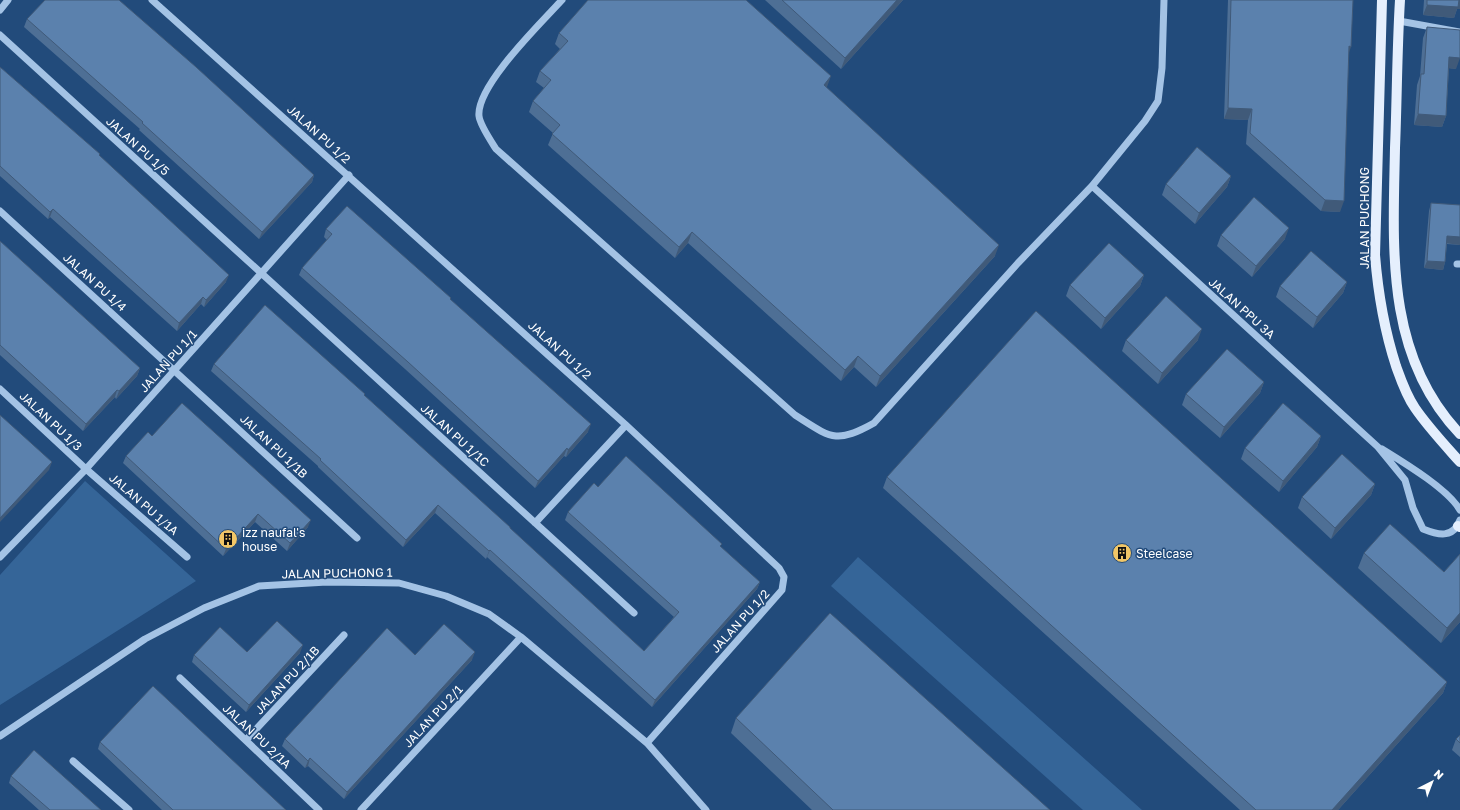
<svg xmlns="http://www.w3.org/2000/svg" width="1460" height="810" viewBox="0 0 1460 810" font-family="'Golos Text',sans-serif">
<rect width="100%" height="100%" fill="#224b7b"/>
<path fill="#356598" d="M85 481 196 581 0 705V575Z
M858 557 1142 810H1083L831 586Z"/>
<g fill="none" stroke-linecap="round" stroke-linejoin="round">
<path stroke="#a4c3e5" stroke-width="7" d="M152 0 626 425 779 568 784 577 782 590 647 743
M562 0C541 23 476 86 479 116 480 125 491 141 496 149L795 415C830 437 835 445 874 423L1018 263 1092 186 1145 121 1158 101 1162 68 1164 0
M0 10 8 0
M1399 21 1460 32
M0 35 634 613
M1092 186 1378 447 1405 480 1413 508 1423 529C1438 535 1453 539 1460 520
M0 211 357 538
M1457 264H1460
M0 389 86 469 187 557
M1382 449C1403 462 1448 489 1460 510
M535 523 626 425
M0 557 86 469 349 175
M180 678 319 810
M0 736 145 639 204 608 259 586 327 582 399 583 446 596 489 614 521 637 647 743 706 810
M246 740 344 635
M73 761 129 810
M361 810 521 637"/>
<path stroke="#e5effd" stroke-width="10" d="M1382 0 1375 255C1378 293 1384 329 1396 366 1401 380 1406 395 1415 408 1428 427 1444 444 1460 462
M1400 0C1397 49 1397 99 1395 148 1393 248 1385 356 1460 434
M1458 526 1460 527"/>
</g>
<path fill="#4e6f95" d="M765 0H903L841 69Z
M1228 0H1353L1348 55 1340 212 1321 211 1246 144 1248 120 1224 119Z
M1424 0H1460V9H1457L1454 18 1423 15Z
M27 19 314 175 312 182 259 239 139 130 140 129 24 27Z
M1427 27 1456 69 1449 68 1446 116 1442 127 1414 125 1417 85 1420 76 1423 38Z
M559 33 827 87V88L995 256 876 387 854 367 841 381 688 243 675 258 548 145 553 133 529 112 533 101 544 88 536 82 540 71 560 49 555 44Z
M0 67 100 154 99 155 226 282 204 307 201 304 177 331 50 217 48 219 0 176Z
M1231 176 1227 187 1195 224 1162 195 1166 184Z
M1431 203 1460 245 1447 244 1445 262 1443 270 1424 268 1429 211Z
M326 229 451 298V300L588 432 566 457 564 456 535 488 405 369 299 275 302 268 327 240 324 237Z
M1221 235 1285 239 1252 277 1217 246Z
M0 241 140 368 137 376 116 399 115 397 83 431 0 355Z
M1144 275 1140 286 1101 329 1066 296 1070 285Z
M1347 282 1343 293 1313 328 1276 297 1280 286Z
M1126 340H1198L1158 384 1122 351Z
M214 364 364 395 644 651 674 617 565 520 568 512 598 487 721 547 760 582 757 589 652 707 487 557 486 559 435 513 403 547 318 467V466L211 371Z
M1264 382 1260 393 1220 438 1182 405 1186 394Z
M152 436 308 527 287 551 255 522 223 556 123 463 126 456Z
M1321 436 1317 447 1279 492 1241 459 1245 448Z
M887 477 1447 682 1443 693 1338 810H1240L883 488Z
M1375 484 1371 495 1331 539 1298 508 1302 497Z
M1364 553 1444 572 1460 554V622L1441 643 1358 568Z
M300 653 246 712 192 662 194 655Z
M415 655 472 660 344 799 308 766 305 768 282 746 285 739Z
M736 718 1050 810H812L731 733Z
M1460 735V757L1452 750 1456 739Z
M100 742 286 810H162L98 749Z
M11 776 101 810H39L9 783Z"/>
<path fill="#405a79" d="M897 0H903L841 69 845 58Z
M1458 0H1460V9H1457L1454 18 1423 15 1427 5Z
M1349 46 1351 47 1347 58Z
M1449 57 1460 58 1456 69 1445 68Z
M831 76 827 87 820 96 824 85Z
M1228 108 1252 109 1248 120 1224 119Z
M1418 114 1446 116 1442 127 1414 125Z
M314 175 312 182 259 239 262 232Z
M1231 176 1227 187 1195 224 1199 213Z
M1325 200 1344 201 1340 212 1321 211Z
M53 209 50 217 48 219 50 212Z
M1289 228 1285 239 1252 277 1256 266Z
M692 232 688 243 675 258 679 247Z
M1447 236 1460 237V245L1445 243Z
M999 245 995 256 876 387 880 376Z
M1427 261 1445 262 1443 270 1424 268Z
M229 275 226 282 204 307 206 300Z
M1144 275 1140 286 1101 329 1105 318Z
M1347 282 1343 293 1313 328 1317 317Z
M203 297 201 304 177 331 179 323Z
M1202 329 1198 340 1158 384 1162 373Z
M858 356 854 367 841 381 845 370Z
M140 368 137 376 116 399 119 391Z
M1264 382 1260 393 1220 438 1224 427Z
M117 390 115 397 83 431 86 424Z
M591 424 588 432 566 457 568 450Z
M1321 436 1317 447 1279 492 1283 481Z
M567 448 564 456 535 488 538 481Z
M52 462 49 470 0 522V518Z
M1375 484 1371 495 1331 539 1335 528Z
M438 505 435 513 403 547 406 540Z
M258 514 255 522 223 556 226 549Z
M311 520 308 527 287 551 290 543Z
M490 550 487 557 486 559 489 551Z
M760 582 757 589 652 707 655 700Z
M1460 613V622L1441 643 1447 628Z
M303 645 300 653 246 712 249 705Z
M475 652 472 660 344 799 347 792Z
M1447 682 1443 693 1338 810H1332Z
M310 758 308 766 305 768 308 761Z"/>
<path fill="#5b81ad" stroke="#405a79" d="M45 0H119L196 67 314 175 262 232 142 123 143 122 27 19Z
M588 0H746L831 76 824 85 999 245 880 376 858 356 845 370 692 232 679 247 552 134 560 125 533 101 551 80 540 71 568 41 559 33Z
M782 0H897L845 58Z
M1231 0H1353L1351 47 1349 46 1344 201 1325 200 1250 133 1252 109 1228 108Z
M1427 0H1459L1458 7 1427 5Z
M1427 27 1460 30V58L1449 57 1446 116 1418 114 1421 74H1424Z
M0 67 100 154 99 155 229 275 206 300 203 297 179 323 53 209 50 212 0 166Z
M1197 147 1231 176 1199 213 1166 184Z
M1254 197 1289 228 1256 266 1221 235Z
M1431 203 1460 205V237L1447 236 1445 262 1427 261Z
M347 206 451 298 450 299 591 424 568 450 567 448 538 481 408 362 302 268 332 234 326 229Z
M0 241 140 368 119 391 117 390 86 424 0 345Z
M1109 243 1144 275 1105 318 1070 285Z
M1311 251 1347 282 1317 317 1280 286Z
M1166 296 1202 329 1162 373 1126 340Z
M265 305 365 394 364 395 510 527V528L644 651 679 612 568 512 594 483 598 487 626 456 722 544 720 546 760 582 655 700 490 550 489 551 438 505 406 540 320 460 321 459 214 364Z
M1036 311 1447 682 1332 810H1256L887 477Z
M1227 349 1264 382 1224 427 1186 394Z
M182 403 311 520 290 543 258 514 226 549 126 456 148 432 152 436Z
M1283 403 1321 436 1283 481 1245 448Z
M0 415 52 462 0 518Z
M1342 454 1375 484 1335 528 1302 497Z
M1390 524 1444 572 1460 554V613L1447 628 1364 553Z
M830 613 1050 810H833L736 718Z
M277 621 303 645 249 705 194 655 220 627 247 652Z
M444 624 475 652 347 792 310 758 308 761 285 739 387 628 415 655Z
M153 686 286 810H173L100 742Z
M1460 735V743L1456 739Z
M34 750 101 810H50L11 776Z"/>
<defs>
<g id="building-disc" transform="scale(1)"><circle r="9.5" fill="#f1c667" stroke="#224b7b"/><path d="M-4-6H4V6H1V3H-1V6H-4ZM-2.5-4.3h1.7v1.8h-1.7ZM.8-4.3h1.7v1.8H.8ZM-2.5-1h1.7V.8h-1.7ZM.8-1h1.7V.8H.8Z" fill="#111"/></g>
</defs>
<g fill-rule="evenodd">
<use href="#building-disc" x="228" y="539"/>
<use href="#building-disc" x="1122" y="553"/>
</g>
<g text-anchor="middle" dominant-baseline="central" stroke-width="3" stroke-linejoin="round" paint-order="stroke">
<g font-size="12" fill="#fff" stroke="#224b7b">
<text transform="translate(319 134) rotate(42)">JALAN PU 1/2</text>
<text transform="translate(138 146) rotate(42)">JALAN PU 1/5</text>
<text transform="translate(1364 218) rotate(-90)">JALAN PUCHONG</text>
<text transform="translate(95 282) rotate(42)">JALAN PU 1/4</text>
<text transform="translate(1242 308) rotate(42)">JALAN PPU 3A</text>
<text transform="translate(560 350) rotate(42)">JALAN PU 1/2</text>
<text transform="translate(168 361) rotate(-48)">JALAN PU 1/1</text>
<text transform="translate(51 421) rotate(43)">JALAN PU 1/3</text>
<text transform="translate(455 435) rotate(42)">JALAN PU 1/1C</text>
<text transform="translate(274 446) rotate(43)">JALAN PU 1/1B</text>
<text transform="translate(144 504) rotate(41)">JALAN PU 1/1A</text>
<text transform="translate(337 573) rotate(-1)">JALAN PUCHONG 1</text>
<text transform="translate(740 621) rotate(-48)">JALAN PU 1/2</text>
<text transform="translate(287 680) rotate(-47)">JALAN PU 2/1B</text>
<text transform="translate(433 716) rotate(-47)">JALAN PU 2/1</text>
<text transform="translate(257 736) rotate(43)">JALAN PU 2/1A</text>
</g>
<g font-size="12" fill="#fff" stroke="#224b7b" text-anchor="start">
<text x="242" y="532">izz naufal's<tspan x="242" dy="14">house</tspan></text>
<text x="1136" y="553">Steelcase</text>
</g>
</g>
<g transform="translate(1432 782) rotate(42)" stroke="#224b7b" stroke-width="3" paint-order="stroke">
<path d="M0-3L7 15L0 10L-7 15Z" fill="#ffffff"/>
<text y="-6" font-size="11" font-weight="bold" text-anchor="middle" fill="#ffffff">N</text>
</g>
</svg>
